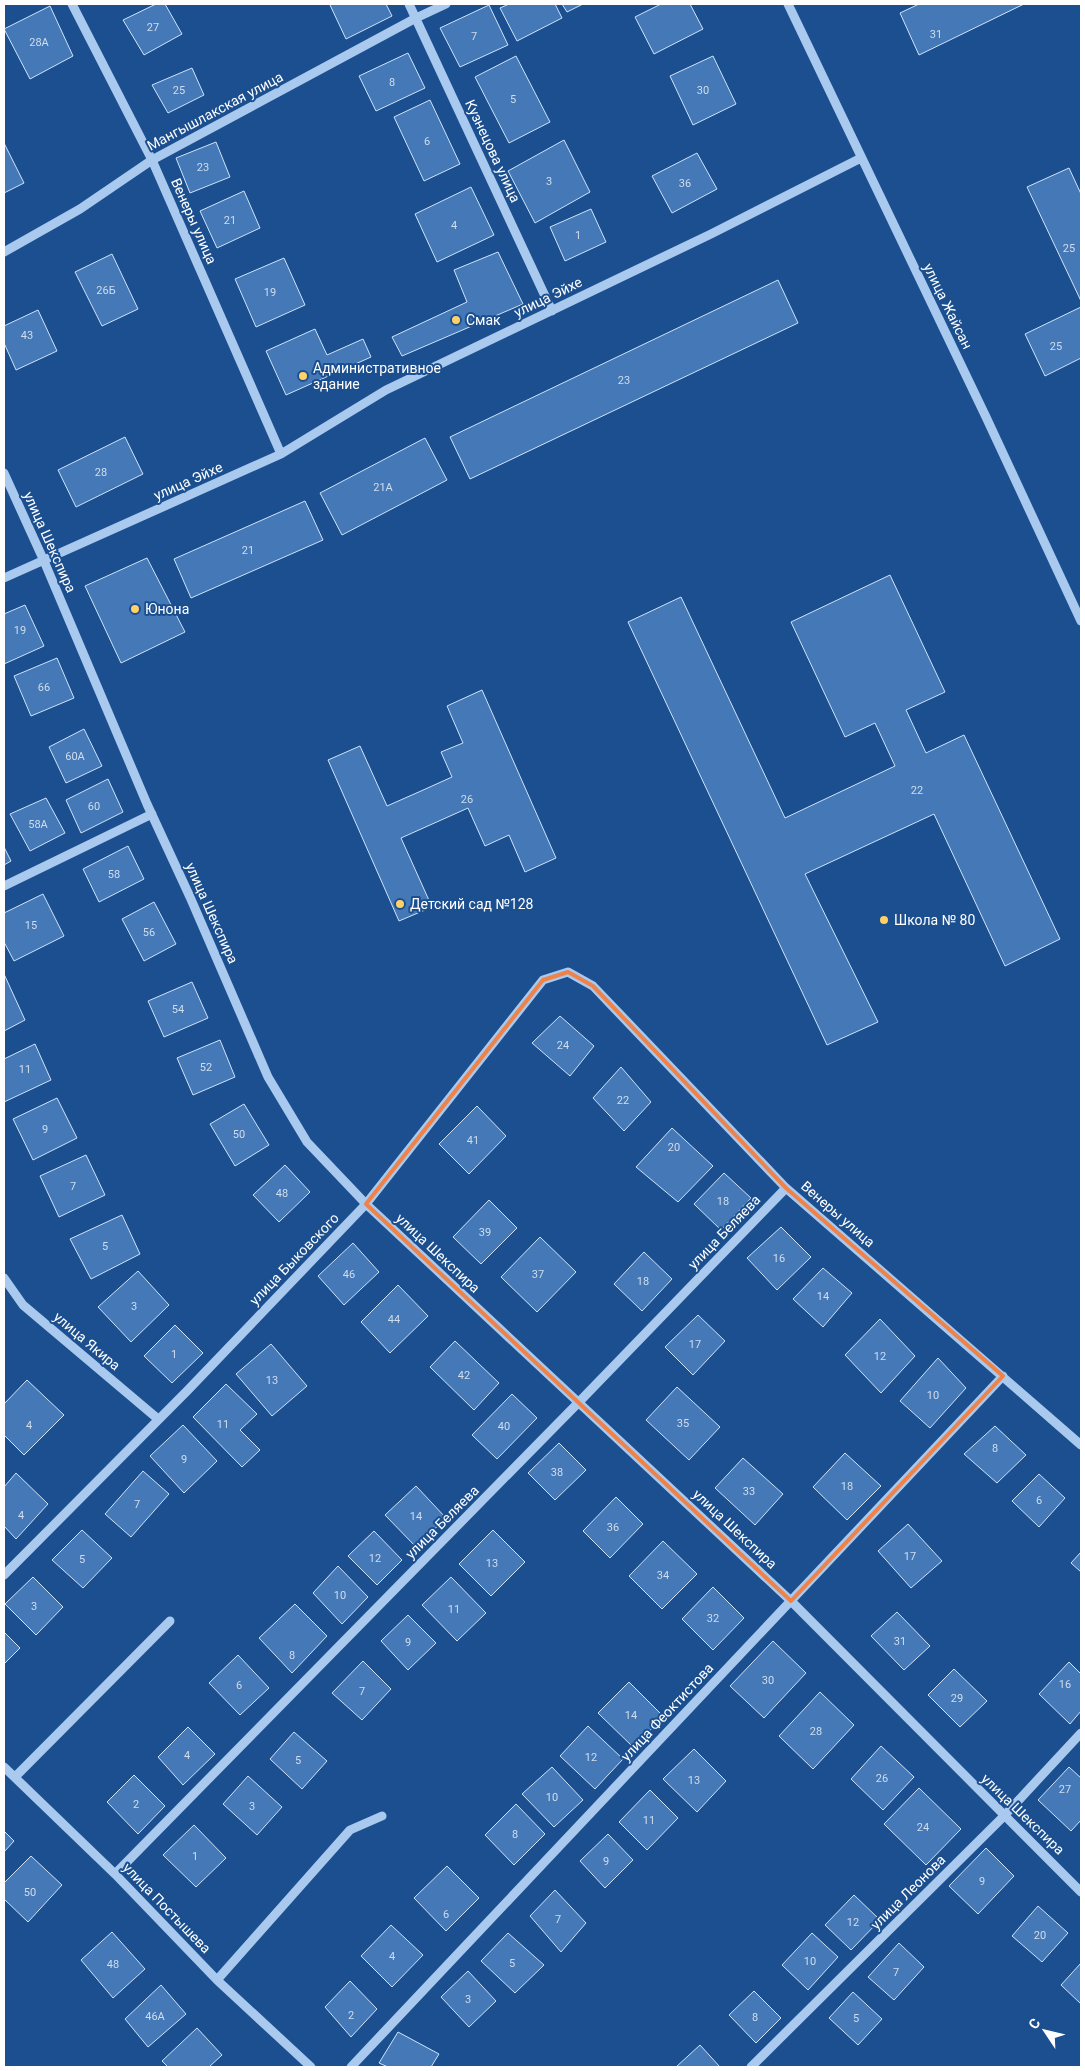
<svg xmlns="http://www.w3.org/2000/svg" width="1085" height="2071" viewBox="0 0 1085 2071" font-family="Roboto,sans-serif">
<rect width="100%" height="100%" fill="#1b4f8f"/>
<path fill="#4478b7" stroke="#cfe3fa" d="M156 4H165L182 34 144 55 123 20Z
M331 4H386L392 16 346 39 330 5Z
M509 4H555L562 18 517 41 500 8Z
M562 4H583L567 12Z
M661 4H690L703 29 654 54 635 17Z
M919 4H1024L919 55 900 13Z
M489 5 508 45 460 67 440 28Z
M50 6 73 56 30 79 4 29Z
M408 53 425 88 376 111 359 76Z
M516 56 550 122 509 143 475 77Z
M713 56 736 104 693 125 670 76Z
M192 68 204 95 168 113 152 85Z
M430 100 460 164 424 181 394 117Z
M564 140 590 192 535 223 508 171Z
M216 142 230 177 190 193 176 158Z
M4 143 24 183 4 193Z
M697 153 717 189 672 213 652 176Z
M1069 168 1081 194V301L1027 187Z
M471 187 494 235 437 262 415 214Z
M244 191 260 228 217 248 200 211Z
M591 209 606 242 565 261 550 227Z
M498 252 523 304 402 356 392 337 467 302 454 270Z
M112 254 138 309 102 326 75 272Z
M284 258 305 305 256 327 235 279Z
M778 280 798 323 470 479 450 437Z
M1081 307V358L1045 376 1025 334Z
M38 310 57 351 16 370 4 343V326Z
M315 329 327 355 363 339 371 357 286 395 266 351Z
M125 437 143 474 76 507 58 470Z
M425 438 447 480 342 535 320 493Z
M305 501 323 540 191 598 174 559Z
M147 558 185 632 121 663 85 586Z
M890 575 945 692 906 710 926 753 964 735 1060 939 1005 966 934 814 805 874 878 1022 827 1045 628 622 681 597 785 818 895 766 875 723 845 737 791 622Z
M25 605 44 646 4 664V614Z
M57 658 74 698 31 716 14 676Z
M482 690 556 858 525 872 509 835 485 846 468 808 401 838 432 907 399 921 328 760 360 746 387 806 421 791 452 777 441 752 463 743 447 706Z
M84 729 102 766 66 783 49 747Z
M108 779 123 812 81 833 66 800Z
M46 798 65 833 30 851 10 814Z
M128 846 144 879 99 902 83 869Z
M4 847 11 861 4 865Z
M43 894 64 936 14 961 4 942V913Z
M154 902 176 944 144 961 122 919Z
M4 974 25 1020 4 1031Z
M192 982 208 1018 164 1037 148 1001Z
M560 1016 594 1046 570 1076 532 1043Z
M220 1040 235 1077 193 1095 177 1058Z
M35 1044 51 1080 4 1102V1059Z
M621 1067 651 1102 624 1131 593 1098Z
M57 1098 77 1138 33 1160 13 1119Z
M244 1104 269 1145 235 1166 210 1124Z
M477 1106 506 1136 469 1174 439 1144Z
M672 1128 713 1166 678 1202 636 1167Z
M86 1155 105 1195 59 1217 40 1176Z
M285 1165 310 1192 279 1222 253 1195Z
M724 1173 751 1198 721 1230 694 1204Z
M489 1200 517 1228 481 1264 453 1237Z
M122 1215 140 1254 91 1279 70 1239Z
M781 1227 811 1257 777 1290 747 1258Z
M540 1237 576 1272 537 1312 501 1277Z
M353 1243 379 1272 344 1305 318 1276Z
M644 1252 672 1279 642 1311 614 1284Z
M823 1268 852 1293 823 1327 793 1299Z
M138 1271 169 1305 131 1342 98 1307Z
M398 1285 428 1316 390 1353 361 1322Z
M698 1315 725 1341 693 1375 665 1347Z
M880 1319 915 1356 881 1393 845 1355Z
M175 1325 203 1353 172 1383 144 1356Z
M455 1341 499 1383 474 1410 430 1367Z
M271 1344 307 1386 272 1416 236 1374Z
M938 1358 966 1388 930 1428 900 1401Z
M27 1380 64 1415 24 1455 4 1435V1404Z
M226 1384 257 1414 240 1430 260 1450 242 1467 193 1417Z
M677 1387 720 1427 689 1460 646 1420Z
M512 1394 537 1418 497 1459 472 1435Z
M183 1425 217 1461 184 1493 150 1456Z
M995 1426 1026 1455 997 1483 964 1454Z
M559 1443 586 1470 555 1500 528 1473Z
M845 1453 881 1486 847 1520 813 1487Z
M743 1458 783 1494 755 1525 715 1488Z
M143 1471 169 1494 131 1537 105 1514Z
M16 1473 48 1504 16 1539 4 1526V1487Z
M1039 1474 1065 1498 1039 1527 1012 1501Z
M416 1486 446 1518 416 1547 385 1515Z
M616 1497 643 1524 610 1558 583 1531Z
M908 1524 942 1561 911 1588 878 1551Z
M82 1530 112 1558 83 1588 52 1560Z
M493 1530 525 1562 491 1596 459 1564Z
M374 1531 402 1560 377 1585 348 1556Z
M663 1541 697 1574 662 1609 629 1576Z
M1081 1552V1572L1071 1563Z
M338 1566 368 1597 342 1624 313 1593Z
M33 1577 63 1607 36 1635 5 1604Z
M451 1577 486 1613 457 1641 422 1605Z
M713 1587 744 1618 713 1650 682 1619Z
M295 1604 327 1636 292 1673 259 1638Z
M897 1612 930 1646 904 1670 871 1636Z
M408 1615 436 1643 408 1670 381 1641Z
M4 1632 20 1648 4 1664Z
M773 1641 806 1673 764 1718 730 1686Z
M238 1655 269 1688 240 1715 209 1683Z
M363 1661 391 1689 362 1720 332 1693Z
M1069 1662 1081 1674V1711L1070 1724 1039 1694Z
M954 1669 987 1701 960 1727 928 1695Z
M629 1682 664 1717 633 1747 598 1713Z
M820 1692 854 1725 813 1769 779 1736Z
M588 1726 623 1759 595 1789 560 1756Z
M188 1727 215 1754 183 1785 158 1757Z
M294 1732 327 1761 302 1789 270 1759Z
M881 1746 914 1777 883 1810 851 1779Z
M694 1749 726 1781 697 1812 663 1779Z
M552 1767 583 1800 554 1827 522 1794Z
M1069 1767 1081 1778V1820L1071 1831 1038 1800Z
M134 1775 165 1806 138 1834 107 1802Z
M248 1776 282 1807 257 1835 223 1804Z
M919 1788 961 1829 926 1865 884 1824Z
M650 1790 678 1818 647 1850 619 1822Z
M516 1804 545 1834 514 1865 485 1835Z
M194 1825 226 1858 196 1887 163 1855Z
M4 1831 14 1841 4 1852Z
M608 1834 633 1860 605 1888 580 1861Z
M986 1848 1014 1876 978 1914 949 1886Z
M31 1856 62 1885 28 1922 4 1899V1883Z
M447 1866 479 1898 446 1931 414 1898Z
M555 1890 586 1923 561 1952 530 1916Z
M854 1895 880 1920 851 1950 825 1925Z
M1038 1906 1068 1933 1042 1962 1012 1936Z
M391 1925 423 1955 392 1987 361 1956Z
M112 1932 145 1969 113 1998 81 1960Z
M508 1933 544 1965 515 1993 481 1961Z
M812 1933 838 1957 808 1990 782 1965Z
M899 1943 924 1967 894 2000 868 1977Z
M1081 1963V2004L1061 1985Z
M468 1971 496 2001 469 2027 441 1997Z
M350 1981 377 2009 351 2037 325 2007Z
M161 1985 186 2014 148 2047 125 2019Z
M754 1991 781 2018 756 2043 729 2015Z
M853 1992 882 2019 858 2045 829 2018Z
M197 2028 222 2055 209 2067H168L162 2061Z
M398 2032 439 2054 431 2067H388L379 2063Z
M700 2045 720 2067H676Z"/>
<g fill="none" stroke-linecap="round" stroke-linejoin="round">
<path stroke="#a9c9ee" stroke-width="9" d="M72 4 152 160 281 454
M409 4 552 311
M788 4 986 417 1081 621
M4 252 80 209 152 160 416 18 446 4
M4 473 44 561 147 804 190 897 268 1077 307 1142 366 1204 791 1601 1081 1892
M4 578 281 454 386 390 711 234 861 158
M4 886 152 814
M4 1278 23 1305 158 1419
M4 1575 187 1391 366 1204 543 980 568 972 593 986 786 1188 1081 1445
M4 1767 115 1874 217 1980 311 2067
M15 1777 170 1621
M115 1874 579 1402 786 1188
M217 1980 350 1830 382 1816
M351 2067 1003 1376
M751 2067 1004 1816 1081 1733"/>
</g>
<path fill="none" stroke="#ee8249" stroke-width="4" stroke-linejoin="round" d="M568 972 593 986 786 1188 1003 1376 791 1601 366 1204 543 980Z"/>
<g fill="#ffd166" stroke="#1b4f8f" stroke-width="2">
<circle cx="456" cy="320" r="5"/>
<circle cx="303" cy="376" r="5"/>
<circle cx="135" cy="609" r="5"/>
<circle cx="400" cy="904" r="5"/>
<circle cx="884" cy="920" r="5"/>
</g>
<g text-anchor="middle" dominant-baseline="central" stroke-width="4" stroke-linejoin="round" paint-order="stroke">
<g font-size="11" fill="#d0dded">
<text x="153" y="27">27</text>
<text x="936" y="34">31</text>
<text x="474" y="36">7</text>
<text x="39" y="42">28А</text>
<text x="392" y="82">8</text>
<text x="179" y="90">25</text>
<text x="703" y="90">30</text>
<text x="513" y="99">5</text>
<text x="427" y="141">6</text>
<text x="203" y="167">23</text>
<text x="549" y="181">3</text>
<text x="685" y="183">36</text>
<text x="230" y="220">21</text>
<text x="454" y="225">4</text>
<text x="578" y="235">1</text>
<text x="1069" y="248">25</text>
<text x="106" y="290">26Б</text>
<text x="270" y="292">19</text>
<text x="27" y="335">43</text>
<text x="1056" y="346">25</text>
<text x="624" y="380">23</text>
<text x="101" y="472">28</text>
<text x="383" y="487">21А</text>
<text x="248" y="550">21</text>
<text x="20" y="630">19</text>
<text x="44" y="687">66</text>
<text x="75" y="756">60А</text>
<text x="917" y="790">22</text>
<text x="467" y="799">26</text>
<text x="94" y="806">60</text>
<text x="38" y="824">58А</text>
<text x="114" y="874">58</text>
<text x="31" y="925">15</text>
<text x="149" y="932">56</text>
<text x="178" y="1009">54</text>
<text x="563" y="1045">24</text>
<text x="206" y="1067">52</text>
<text x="25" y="1069">11</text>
<text x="623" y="1100">22</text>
<text x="45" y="1129">9</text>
<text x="239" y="1134">50</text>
<text x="473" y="1140">41</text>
<text x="674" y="1147">20</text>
<text x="73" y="1186">7</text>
<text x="282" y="1193">48</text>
<text x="723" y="1201">18</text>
<text x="485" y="1232">39</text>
<text x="105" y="1246">5</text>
<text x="779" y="1258">16</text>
<text x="349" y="1274">46</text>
<text x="538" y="1274">37</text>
<text x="643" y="1281">18</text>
<text x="823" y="1296">14</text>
<text x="134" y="1306">3</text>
<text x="394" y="1319">44</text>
<text x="695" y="1344">17</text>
<text x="174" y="1354">1</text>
<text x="880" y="1356">12</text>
<text x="464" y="1375">42</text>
<text x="272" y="1380">13</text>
<text x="933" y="1395">10</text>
<text x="683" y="1423">35</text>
<text x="223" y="1424">11</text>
<text x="29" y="1425">4</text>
<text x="504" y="1426">40</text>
<text x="995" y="1448">8</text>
<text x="184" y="1459">9</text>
<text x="557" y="1472">38</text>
<text x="847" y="1486">18</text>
<text x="749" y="1491">33</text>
<text x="1039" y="1500">6</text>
<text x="137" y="1504">7</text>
<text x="21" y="1515">4</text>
<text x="416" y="1516">14</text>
<text x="613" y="1527">36</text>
<text x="910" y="1556">17</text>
<text x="375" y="1558">12</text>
<text x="82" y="1559">5</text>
<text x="492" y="1563">13</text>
<text x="663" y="1575">34</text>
<text x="340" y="1595">10</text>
<text x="34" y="1606">3</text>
<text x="454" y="1609">11</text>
<text x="713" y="1618">32</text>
<text x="900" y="1641">31</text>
<text x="408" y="1642">9</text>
<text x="292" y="1655">8</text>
<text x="768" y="1680">30</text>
<text x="1065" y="1684">16</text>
<text x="239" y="1685">6</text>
<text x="362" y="1691">7</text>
<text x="957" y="1698">29</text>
<text x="631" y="1715">14</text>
<text x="816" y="1731">28</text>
<text x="187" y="1755">4</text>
<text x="591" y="1757">12</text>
<text x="298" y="1760">5</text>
<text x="882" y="1778">26</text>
<text x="694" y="1780">13</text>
<text x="1065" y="1789">27</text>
<text x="552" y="1797">10</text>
<text x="136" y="1804">2</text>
<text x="252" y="1806">3</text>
<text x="649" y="1820">11</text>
<text x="923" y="1827">24</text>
<text x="515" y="1834">8</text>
<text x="195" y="1856">1</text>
<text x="606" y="1861">9</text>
<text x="982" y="1881">9</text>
<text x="30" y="1892">50</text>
<text x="446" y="1914">6</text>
<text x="558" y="1919">7</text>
<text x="853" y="1922">12</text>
<text x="1040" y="1935">20</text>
<text x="392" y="1956">4</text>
<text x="810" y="1961">10</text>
<text x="512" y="1963">5</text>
<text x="113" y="1964">48</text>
<text x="896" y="1972">7</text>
<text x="468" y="1999">3</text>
<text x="351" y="2015">2</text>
<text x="155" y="2016">46А</text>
<text x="755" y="2017">8</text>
<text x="856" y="2018">5</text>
</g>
<g font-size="14" fill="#fff" stroke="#1b4f8f">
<text transform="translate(215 111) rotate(-28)">Мангышлакская улица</text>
<text transform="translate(493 151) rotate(65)">Кузнецова улица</text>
<text transform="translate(194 221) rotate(66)">Венеры улица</text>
<text transform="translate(548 297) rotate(-26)">улица Эйхе</text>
<text transform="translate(948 306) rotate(64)">улица Жайсан</text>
<text transform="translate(188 481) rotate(-24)">улица Эйхе</text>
<text transform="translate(50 542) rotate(66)">улица Шекспира</text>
<text transform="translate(212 913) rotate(66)">улица Шекспира</text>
<text transform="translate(838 1214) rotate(41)">Венеры улица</text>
<text transform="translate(724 1232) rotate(-46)">улица Беляева</text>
<text transform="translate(438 1253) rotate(43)">улица Шекспира</text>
<text transform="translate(294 1259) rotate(-46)">улица Быковского</text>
<text transform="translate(87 1341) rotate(40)">улица Якира</text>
<text transform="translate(442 1522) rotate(-45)">улица Беляева</text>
<text transform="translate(735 1529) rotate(43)">улица Шекспира</text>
<text transform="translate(667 1712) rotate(-47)">улица Феоктистова</text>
<text transform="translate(1023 1814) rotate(44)">улица Шекспира</text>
<text transform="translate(908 1892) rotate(-45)">улица Леонова</text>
<text transform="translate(167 1908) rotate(46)">улица Постышева</text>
</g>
<g font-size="14" fill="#fff" stroke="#1b4f8f" text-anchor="start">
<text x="466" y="320">Смак</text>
<text x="313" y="368">Административное<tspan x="313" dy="16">здание</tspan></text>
<text x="145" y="609">Юнона</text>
<text x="410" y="904">Детский сад №128</text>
<text x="894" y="920">Школа № 80</text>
</g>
</g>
<rect width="1085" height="2071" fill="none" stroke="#ffffff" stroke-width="10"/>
<g transform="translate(1045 2031) rotate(305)" stroke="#1b4f8f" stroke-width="4" paint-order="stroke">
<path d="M0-4L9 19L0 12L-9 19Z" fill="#ffffff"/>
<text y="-8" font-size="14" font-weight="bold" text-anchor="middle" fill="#ffffff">С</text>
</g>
</svg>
